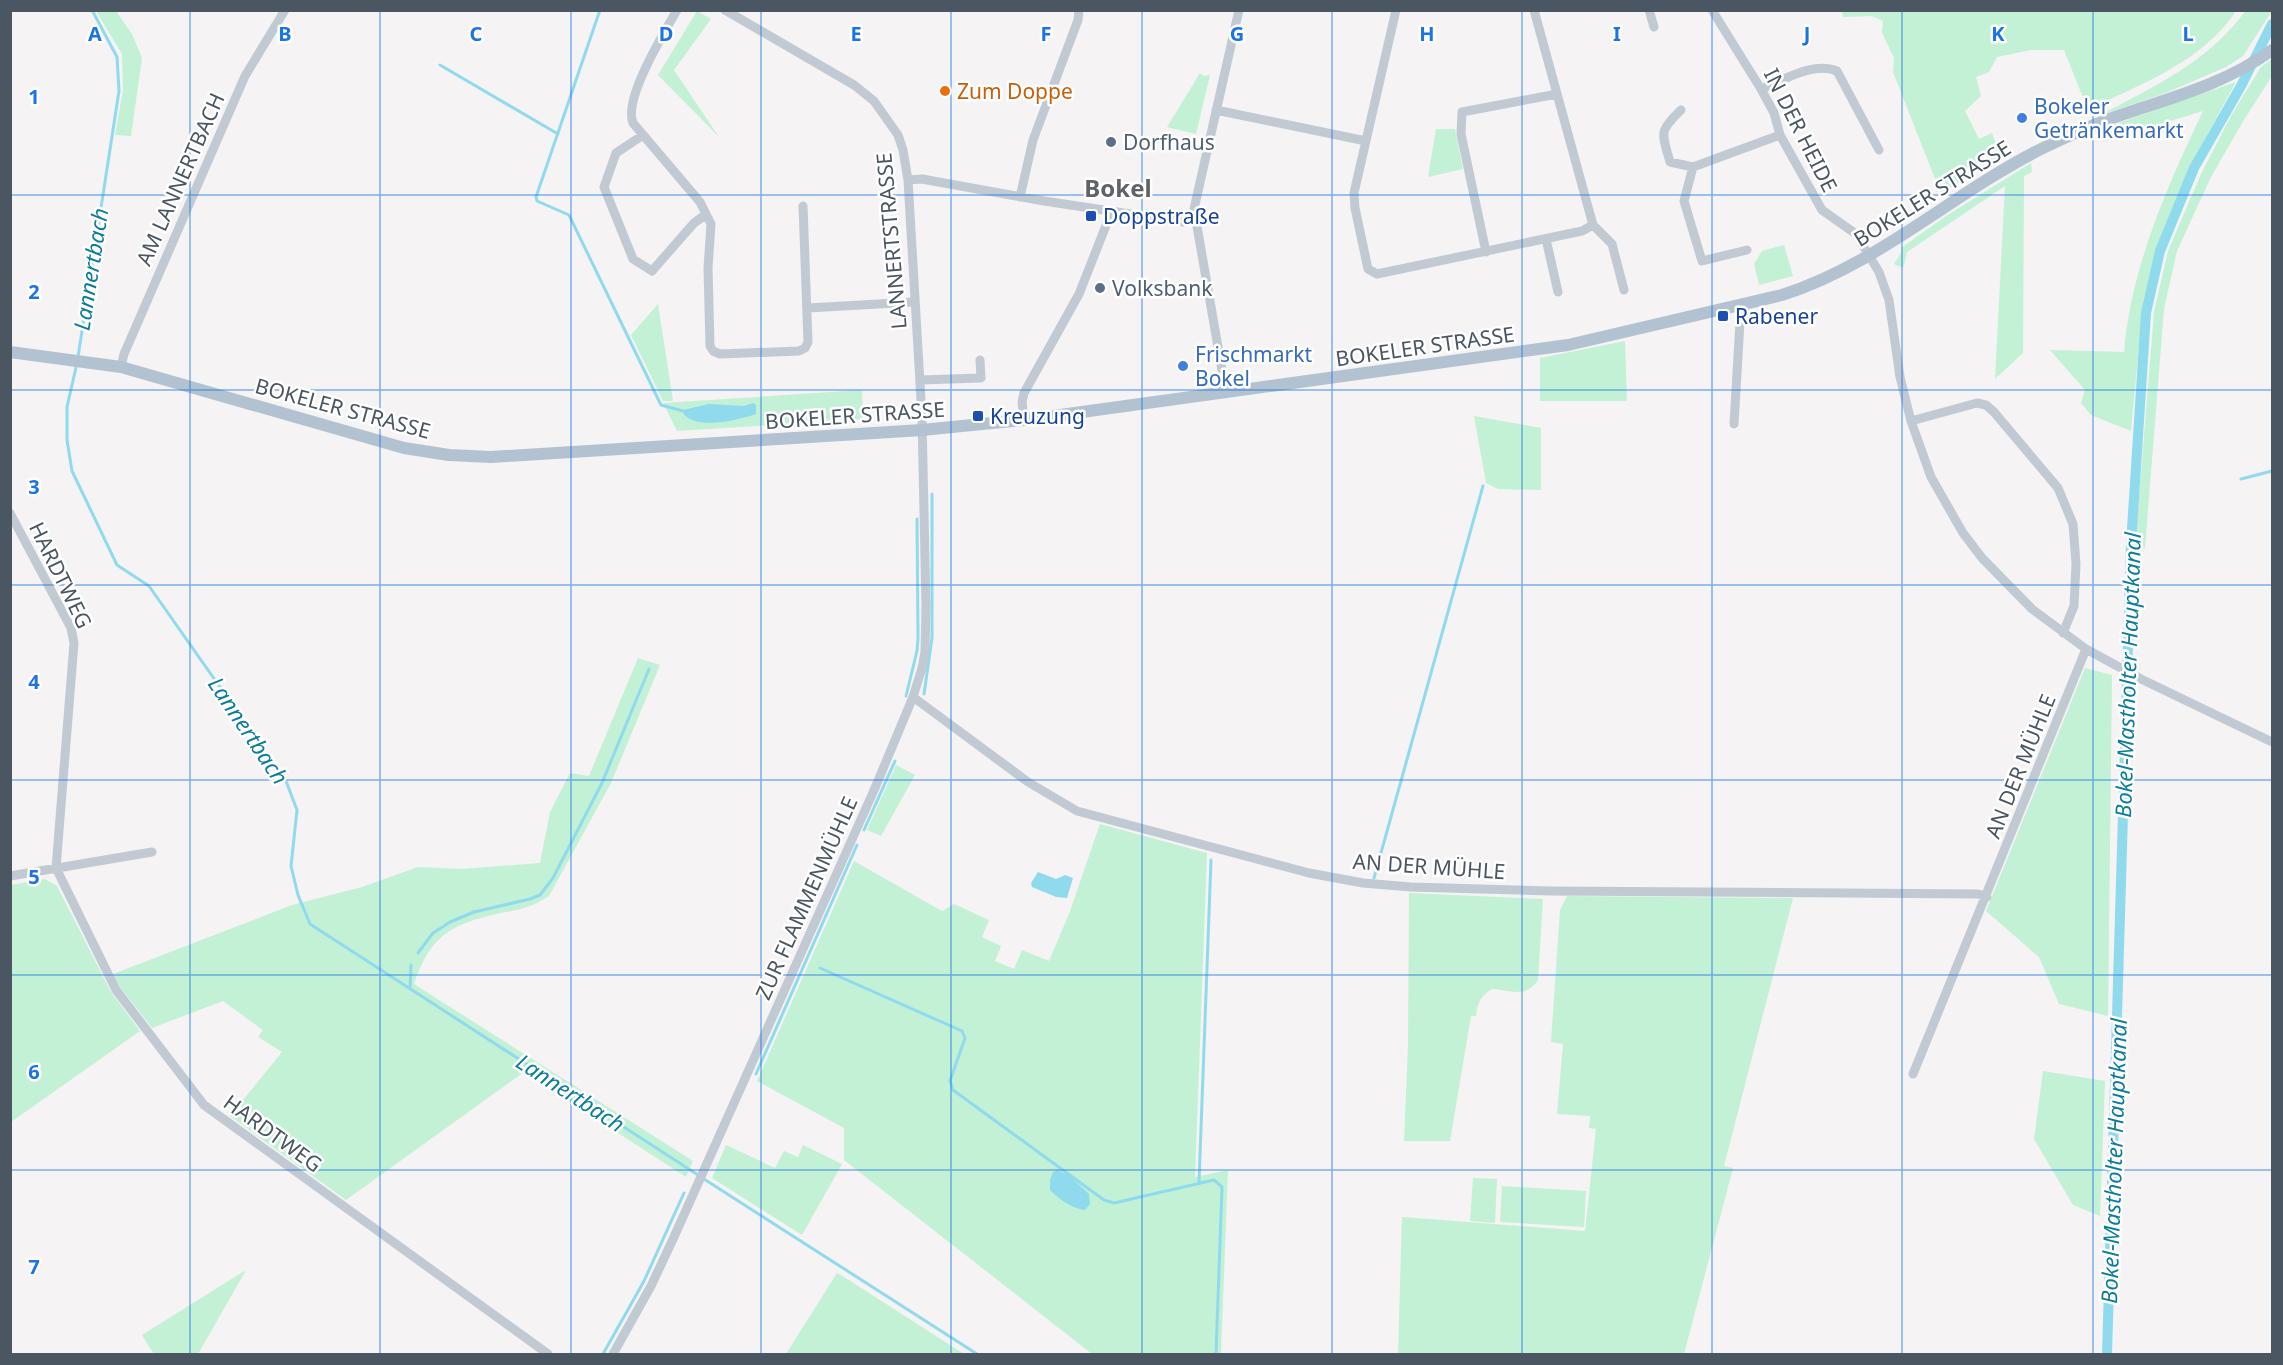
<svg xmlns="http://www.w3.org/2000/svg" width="2283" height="1365" viewBox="0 0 2283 1365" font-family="'Noto Sans',sans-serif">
<rect width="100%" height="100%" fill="#f5f3f3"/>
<path fill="#c3f1d5" d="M2246 10 2272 11 2243 56 2226 67 2163 94 2101 115C2154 86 2209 62 2246 10Z
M96 11H116L132 34 142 58 131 136 115 135 123 90 122 54Z
M697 11 711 19 674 70 719 137 658 75Z
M1842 11V10L2236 11C2203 62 2140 84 2088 110L2064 50H2031L1997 57 1989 72 1976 77 1981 96 1965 111 1979 139 1992 133 2000 156 1941 194 1893 72 1894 58 1882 33 1883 21 1872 16 1843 17Z
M2272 59V76L2242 123 2211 177 2177 251 2164 309 2145 548 2135 547 2154 312 2168 251 2201 174 2232 114 2261 67Z
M1200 73 1204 76 1210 75 1196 134 1167 127Z
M2236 82 2190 166 2156 252 2142 315 2131 431 2091 415 2081 403 2085 390 2050 350 2124 352C2131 267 2167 187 2203 111L2103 142 2101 129Z
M1436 129H1455L1463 169 1428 177Z
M2031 163 2032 172 2024 176 2023 353 1995 379 2005 186 1907 252 1903 268 1894 264 1901 253V248L1946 216Z
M1784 245 1793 276 1759 285 1754 264 1762 251Z
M658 304 673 401H663L631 335Z
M1625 341 1627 401H1540V358Z
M862 390 863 419 677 431 663 403Z
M1474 416 1541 428V490L1498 489 1486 483Z
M638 658 660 665 611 783 549 896C531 908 521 909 501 913 452 924 431 934 414 984L693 1161 686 1177 524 1072 346 1200 230 1116 282 1052 258 1037 263 1030 223 1001 152 1028 120 987 113 974 292 905 362 887 418 867 461 869 540 863 550 812 570 773 589 776Z
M2085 668 2112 675 2108 1016 2059 1004 2039 957 1986 911Z
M896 765 915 775 881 836 867 830Z
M1100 824 1207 853 1195 1177 1228 1170 1221 1354H1092L844 1160V1128L757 1081 854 861 942 911 954 904 989 920 982 937 1001 946 995 961 1014 969 1022 950 1049 961 1069 914Z
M45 879 57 886 111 992 140 1031 11 1122V885Z
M1409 893 1543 899 1538 980C1525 999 1512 990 1492 989 1480 997 1478 1002 1476 1016H1471L1450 1141H1404L1408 1045Z
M1567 896 1793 898 1724 1166 1733 1168 1684 1354H1398L1402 1217 1585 1231 1596 1129 1589 1128 1590 1116 1557 1114 1563 1044 1551 1042 1560 910Z
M2043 1071 2105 1081 2100 1216 2073 1205 2034 1139Z
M726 1145 775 1168 784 1151 798 1157 803 1145 842 1164 802 1235 712 1178Z
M1473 1178 1497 1179 1495 1223 1470 1221Z
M1502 1186 1586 1191 1584 1227 1500 1222Z
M246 1270 198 1354H154L142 1335Z
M837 1273 841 1275 964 1354H786Z"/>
<path fill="#90daee" d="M753 403 756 405V414C738 420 696 431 683 413V410L709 404 744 406Z
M1038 872 1056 879 1065 875 1073 878 1067 898 1056 897 1032 887 1031 883Z
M1057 1170 1069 1175 1089 1194 1090 1204 1085 1210C1071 1208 1060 1200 1050 1190V1180L1053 1172Z"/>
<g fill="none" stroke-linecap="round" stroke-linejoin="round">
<path stroke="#90daee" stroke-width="3" d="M600 10 536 197 537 201 569 215 661 405 683 411
M440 65 558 134
M78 357 119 91 117 57 92 10
M77 363 67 407V440L72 471 117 565 149 586 286 781 297 810 291 866 298 895 310 924 698 1175
M2241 479 2272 471
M924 694 932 638V494
M906 696 917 651 918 638 917 519
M864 830 895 761
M1374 878 1483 486
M418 953 433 933 450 922 474 912 530 899 540 895 553 878 602 783 649 669
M820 968 962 1031 965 1038 950 1081 953 1090 1104 1200 1114 1203 1214 1180 1222 1187 1216 1354
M410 989 411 965
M756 1074 857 845
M704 1179 977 1354
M1199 1182 1211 860
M603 1354 644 1281 684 1193"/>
<path stroke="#90daee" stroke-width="10" d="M2107 1354 2131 544 2146 313 2160 251 2194 168 2241 86 2272 24"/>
<path stroke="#c1cad2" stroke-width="9" d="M677 10C664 33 623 99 633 123L700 202 711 224 708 268 710 346 713 351 720 354 799 351 805 348 808 342 803 206
M1396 10 1354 193 1355 208 1368 269 1377 274 1582 231 1593 225 1534 10
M1649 10 1654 27
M1712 10 1761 89 1774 113 1780 135 1822 210 1856 234 1879 272 1889 300 1900 377 1911 421 1931 477 1963 533 1982 558 2032 609 2086 649 2141 679 2272 742
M1761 89C1784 80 1813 61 1837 71L1879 150
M1216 110 1366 141
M1681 110C1658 132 1662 133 1670 162L1693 167 1780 135
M643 135 616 153 604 187 633 259 652 271 694 223 705 215
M1693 167 1684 201 1702 261 1747 250
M908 180 922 179 1044 201 1183 222 1194 220
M1020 197 1033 140 1078 20 1079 10
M1593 225 1612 244 1624 290
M1546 239 1558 292
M1486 252 1461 134 1462 112 1557 94
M808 308 914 302
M121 367 124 354 245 76 285 10
M920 380 981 378 980 360
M1226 393 1194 209 1239 10
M1024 420 1022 402 1024 393 1079 294 1107 223 1109 211
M1911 421 1977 403 1986 405 1994 412 2058 488 2073 524 2076 564 2074 606 2063 633
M1734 424 1741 305
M10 513 71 628 74 643 56 868 116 990 204 1105 548 1354
M913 697 1028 782 1077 811 1309 873 1363 883 1411 887 1552 891 1978 894 1987 897
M10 876 152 852
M1913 1074 2086 649
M613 1354 651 1286 674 1237 875 788 913 697 922 668 925 652 926 607 922 417 908 180 903 150 898 135 874 101 854 85 725 10"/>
<path stroke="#b3c2d1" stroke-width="12" d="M10 352 121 367 404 448 449 455 491 457 922 430 1024 420 1568 345 1782 295C1879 264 1953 193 2043 148 2070 135 2098 122 2127 113 2178 96 2228 82 2272 50"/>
</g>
<path fill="none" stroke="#1a73e8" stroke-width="1.5" stroke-opacity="0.55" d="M190 10V1354M380 10V1354M571 10V1354M761 10V1354M951 10V1354M1142 10V1354M1332 10V1354M1522 10V1354M1712 10V1354M1902 10V1354M2093 10V1354M10 195H2272M10 390H2272M10 585H2272M10 780H2272M10 975H2272M10 1170H2272"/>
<circle fill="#e8710a" stroke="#fff" stroke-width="2" cx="945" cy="91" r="6"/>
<g fill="#3f7fe0" stroke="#fff" stroke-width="2">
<circle cx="2022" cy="118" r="6"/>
<circle cx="1183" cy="366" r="6"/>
</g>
<g fill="#5c6f8a" stroke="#fff" stroke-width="2">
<circle cx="1111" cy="142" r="6"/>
<circle cx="1100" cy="288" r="6"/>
</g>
<g fill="#1a4fb4" stroke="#fff" stroke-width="2">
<rect x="1085" y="210" width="12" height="12" rx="3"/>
<rect x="1717" y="310" width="12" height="12" rx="3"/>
<rect x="972" y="410" width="12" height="12" rx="3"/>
</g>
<g text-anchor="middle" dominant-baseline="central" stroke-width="5" stroke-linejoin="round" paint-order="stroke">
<g font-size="21" fill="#c56008" stroke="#fff" text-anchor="start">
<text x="957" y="91">Zum Doppe</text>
</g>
<g font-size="21" fill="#366cbe" stroke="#fff" text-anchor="start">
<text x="2034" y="106">Bokeler<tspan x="2034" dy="24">Getränkemarkt</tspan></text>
<text x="1195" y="354">Frischmarkt<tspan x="1195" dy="24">Bokel</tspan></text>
</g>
<g font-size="21" fill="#4a5661" stroke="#fff">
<text transform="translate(1801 130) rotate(63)">IN DER HEIDE</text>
<text transform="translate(180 179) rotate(-66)">AM LANNERTBACH</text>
<text transform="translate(1932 193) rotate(-32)">BOKELER STRASSE</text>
<text transform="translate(891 241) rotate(-95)">LANNERTSTRASSE</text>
<text transform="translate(1425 346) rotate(-8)">BOKELER STRASSE</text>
<text transform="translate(343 408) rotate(15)">BOKELER STRASSE</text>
<text transform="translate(855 415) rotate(-4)">BOKELER STRASSE</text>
<text transform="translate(61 575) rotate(64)">HARDTWEG</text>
<text transform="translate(2020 766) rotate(-68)">AN DER MÜHLE</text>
<text transform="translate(1429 866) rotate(4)">AN DER MÜHLE</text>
<text transform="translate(806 898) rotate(-66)">ZUR FLAMMENMÜHLE</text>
<text transform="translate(273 1133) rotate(36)">HARDTWEG</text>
</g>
<g font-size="21" fill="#4e5e75" stroke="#fff" text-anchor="start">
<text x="1123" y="142">Dorfhaus</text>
<text x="1112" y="288">Volksbank</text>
</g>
<g font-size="21" fill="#164399" stroke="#fff" text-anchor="start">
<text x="1103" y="216">Doppstraße</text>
<text x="1735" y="316">Rabener</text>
<text x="990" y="416">Kreuzung</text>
</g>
<g font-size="22" font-style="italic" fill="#0c7c9b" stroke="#fff">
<text transform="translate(90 269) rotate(-81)">Lannertbach</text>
<text transform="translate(2127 675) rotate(-88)">Bokel-Mastholter Hauptkanal</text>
<text transform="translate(249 730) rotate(56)">Lannertbach</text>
<text transform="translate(571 1092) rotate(33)">Lannertbach</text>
<text transform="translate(2113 1161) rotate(-88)">Bokel-Mastholter Hauptkanal</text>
</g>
<g font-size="24" font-weight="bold" fill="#5f6368" stroke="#fff">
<text x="1118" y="187">Bokel</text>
</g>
</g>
<g font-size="20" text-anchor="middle" font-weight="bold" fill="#1a73e8" stroke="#fff" stroke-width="5" stroke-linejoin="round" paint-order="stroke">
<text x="95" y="41">A</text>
<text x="285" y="41">B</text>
<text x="476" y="41">C</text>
<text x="666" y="41">D</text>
<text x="856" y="41">E</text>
<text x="1046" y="41">F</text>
<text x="1237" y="41">G</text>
<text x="1427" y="41">H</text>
<text x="1617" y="41">I</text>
<text x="1807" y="41">J</text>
<text x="1998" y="41">K</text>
<text x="2188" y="41">L</text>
<text x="34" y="104">1</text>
<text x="34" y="299">2</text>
<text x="34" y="494">3</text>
<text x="34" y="689">4</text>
<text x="34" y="884">5</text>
<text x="34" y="1079">6</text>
<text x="34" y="1274">7</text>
</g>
<rect width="2283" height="1365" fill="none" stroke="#4a5661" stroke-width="24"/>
</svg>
